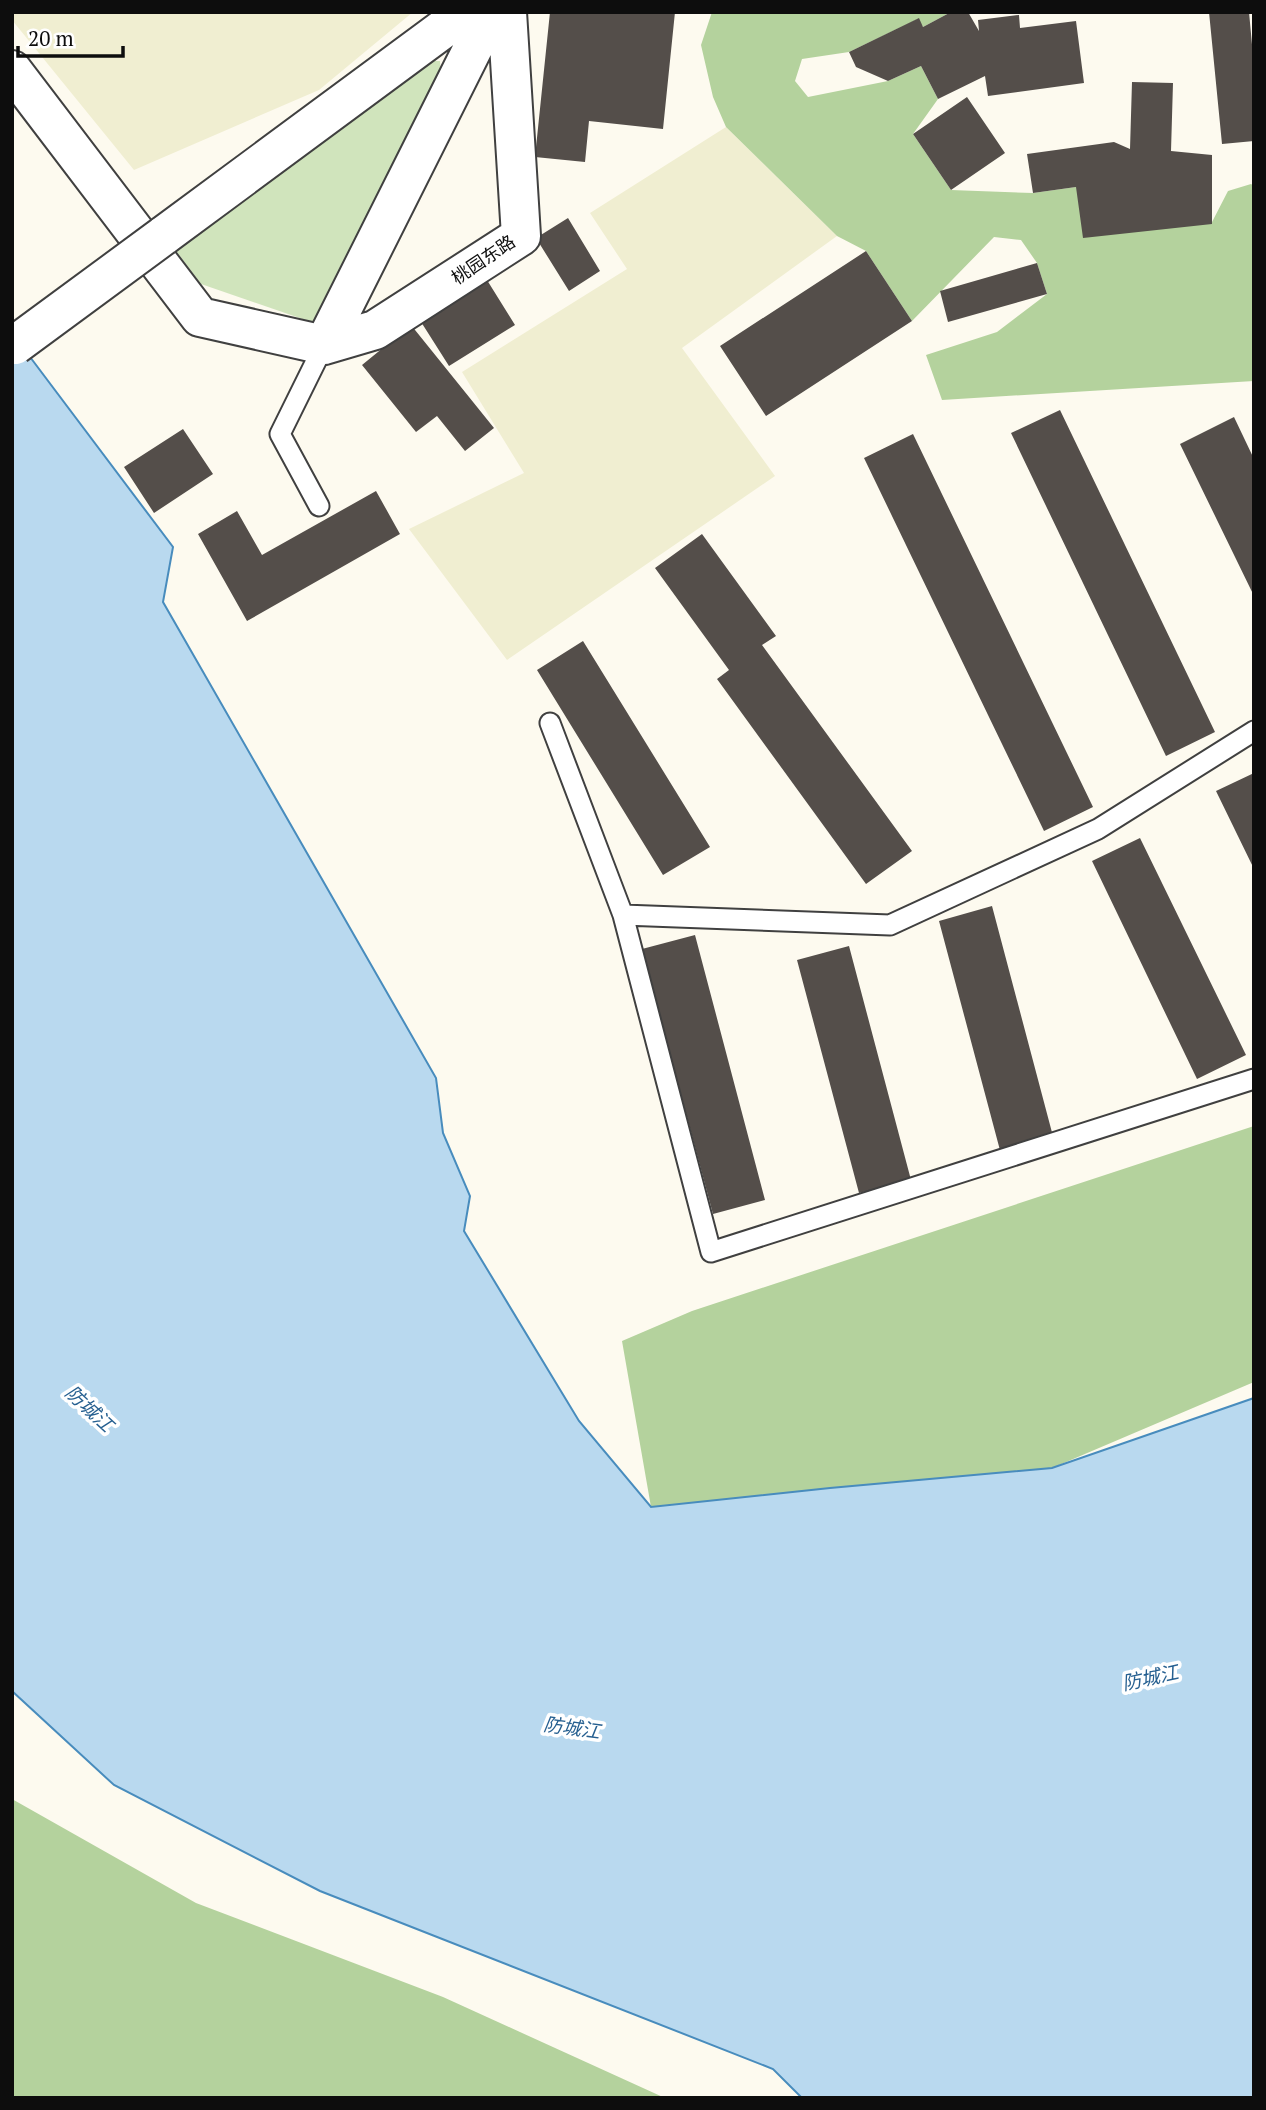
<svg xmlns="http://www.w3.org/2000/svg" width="1266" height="2110" viewBox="0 0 1266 2110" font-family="'PT Serif','Noto Sans SC',serif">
<rect width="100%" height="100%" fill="#fdfaef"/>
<path fill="#f0eed1" d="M12 12H413L319 90 134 170 12 20Z
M726 127 837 236 682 348 775 476 507 660 409 529 524 473 462 372 627 269 590 213Z"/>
<path fill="#d0e4bc" d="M426 61H440L441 76 320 325 201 284 176 251Z"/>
<path fill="#b4d29d" d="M712 12H951L923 27 918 19 849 52 802 59 795 81 808 97 888 81 921 66 938 99 913 134 951 190 1033 193 1076 187 1211 224 1228 191 1251 184 1254 186V381L942 400 926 355 997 332 1047 294 1037 263 1021 240 994 237 912 321 866 251 837 236 726 127 713 97 701 45Z
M1254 1126V1382L1052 1468 830 1488 651 1507 622 1341 692 1311Z
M12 1799 196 1903 443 1997 665 2098H12Z"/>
<path fill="#b9d9ef" stroke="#488cbd" stroke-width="2" d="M12 333 173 547 163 602 436 1078 443 1133 470 1196 464 1231 579 1421 651 1507 830 1488 1052 1468 1254 1398V2098H802L773 2069 320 1891 114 1785 12 1691Z"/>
<path fill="#544e4a" d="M550 12H675L663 129 589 121 585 162 535 157Z
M951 12H968L979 31 978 20 1019 15 1020 28 1076 21 1084 83 988 96 985 76 938 99 921 66 888 81 856 67 849 52 919 18 923 27Z
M1209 12H1249L1254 66V141L1222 144Z
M1132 82 1173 83 1171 151 1212 155V224L1083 238 1076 187 1033 193 1027 154 1114 142 1130 149Z
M967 97 1005 153 951 190 913 134Z
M568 218 600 271 569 291 536 238Z
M866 251 912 321 766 416 720 346Z
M1037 263 1047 294 948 322 940 291Z
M482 272 515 325 449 366 416 314Z
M411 325 494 428 465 451 437 416 416 432 362 365Z
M1060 410 1215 732 1166 756 1011 433Z
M1234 417 1254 459V596L1180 444Z
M183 429 213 474 154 513 124 467Z
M913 434 1093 807 1044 831 864 458Z
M376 491 400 534 247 621 198 534 237 511 262 555Z
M702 534 776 636 762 645 912 851 866 884 717 679 729 670 655 568Z
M583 641 710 847 663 875 537 670Z
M1254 773V869L1216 791Z
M1140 838 1246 1055 1197 1079 1092 861Z
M992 906 1054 1140 1001 1154 939 921Z
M695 935 765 1200 713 1214 642 949Z
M849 946 911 1180 859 1193 797 960Z"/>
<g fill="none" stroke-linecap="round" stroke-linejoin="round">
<g stroke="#404040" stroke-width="23">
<path id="lane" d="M319 506 280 434 324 345
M550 723 623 915 711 1252 1254 1079
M623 915 890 925 1098 829 1254 731"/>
</g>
<g stroke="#404040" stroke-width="42">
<path id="street" d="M12 70 200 317 324 345 491 12
M163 236 466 12
M324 345 375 330 521 236 507 12"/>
</g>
<use href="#lane" stroke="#fff" stroke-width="19"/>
<use href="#street" stroke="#fff" stroke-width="38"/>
<g stroke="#404040" stroke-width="42" stroke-linecap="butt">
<path id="street-bridge" d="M15 345 163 236"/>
</g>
<use href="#street-bridge" stroke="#fff" stroke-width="38"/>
</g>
<g text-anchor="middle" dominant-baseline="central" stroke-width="7" stroke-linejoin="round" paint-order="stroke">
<g font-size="18" fill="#0d0d0d" stroke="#fff">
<text transform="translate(483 259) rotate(-34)">桃园东路</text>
</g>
<g font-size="19" font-style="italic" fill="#255f90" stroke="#fff">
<text transform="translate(90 1408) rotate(43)">防城江</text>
<text transform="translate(1150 1677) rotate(-12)">防城江</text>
<text transform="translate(572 1727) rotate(8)">防城江</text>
</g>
</g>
<rect width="1266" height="2110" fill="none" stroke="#0d0d0d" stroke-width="28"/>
<path d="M18 46v10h105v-10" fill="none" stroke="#0d0d0d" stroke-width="3.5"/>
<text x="28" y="46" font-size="21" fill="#0d0d0d" stroke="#ffffff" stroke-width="5" paint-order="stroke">20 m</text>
</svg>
